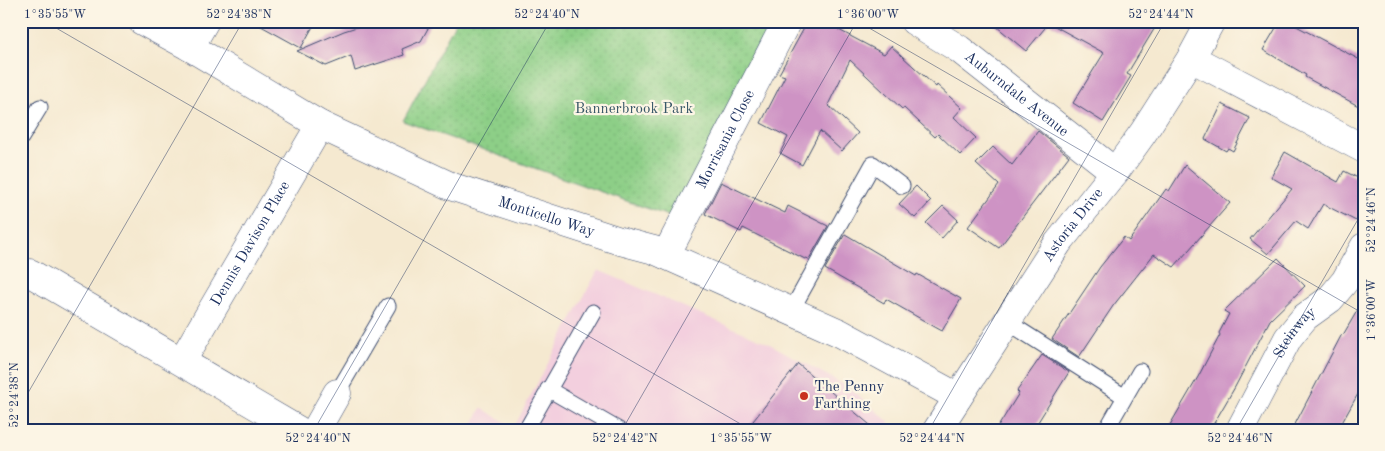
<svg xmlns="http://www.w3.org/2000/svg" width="1385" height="451" viewBox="0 0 1385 451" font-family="'Old Standard TT',serif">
<defs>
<pattern id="park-dots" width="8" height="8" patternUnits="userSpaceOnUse" patternTransform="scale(1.25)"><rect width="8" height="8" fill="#8dcf87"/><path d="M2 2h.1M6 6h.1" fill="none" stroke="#79b277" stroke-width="1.8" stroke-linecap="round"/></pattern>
</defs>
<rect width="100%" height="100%" fill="#fcf5e5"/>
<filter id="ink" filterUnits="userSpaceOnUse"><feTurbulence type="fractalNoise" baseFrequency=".02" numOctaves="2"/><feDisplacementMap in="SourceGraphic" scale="10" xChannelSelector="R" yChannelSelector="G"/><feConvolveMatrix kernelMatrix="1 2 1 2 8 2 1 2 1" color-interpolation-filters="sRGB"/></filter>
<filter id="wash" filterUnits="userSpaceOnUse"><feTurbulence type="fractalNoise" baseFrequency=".0096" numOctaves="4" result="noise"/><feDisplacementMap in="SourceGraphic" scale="20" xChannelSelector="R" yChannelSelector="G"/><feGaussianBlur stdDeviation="1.12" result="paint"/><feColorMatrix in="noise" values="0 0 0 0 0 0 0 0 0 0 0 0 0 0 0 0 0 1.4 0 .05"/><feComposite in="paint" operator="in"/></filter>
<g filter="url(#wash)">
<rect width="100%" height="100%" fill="#f5e9d0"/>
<path fill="#f3cfde" d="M598 270 768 343 850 388 889 422 886 430H470L481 408 514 427Z"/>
<path fill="url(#park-dots)" stroke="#547f72" d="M456 21H781L677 219 403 121Z"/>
<g id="blocks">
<path fill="#ce93c4" d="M252 21H316L301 48Z
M376 21H432L421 41 402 49 404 55 355 71 351 56 326 66 297 51 344 31Z
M808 21H841L837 29 884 54 891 46 936 87 937 85 962 108 954 117 976 138 960 155 938 134 935 137 904 108 902 109 850 60 828 105 858 133 842 151 820 131 802 165 780 153 788 137 761 123 785 76 779 74Z
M990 21H1159L1127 74 1131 76 1103 122 1073 103 1104 53 1049 23 1026 51Z
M1280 21H1287L1364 62V109L1305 77 1306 75 1263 50Z
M1222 104 1250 118 1233 151 1228 148 1226 151 1205 139Z
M1038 131 1069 156 999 248 968 227 999 185 976 164 993 147 1012 165Z
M1285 152 1338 182 1344 171 1364 181V207L1356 221 1323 204 1308 229 1296 221 1268 254 1250 239 1292 189 1271 177Z
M1185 165 1230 203 1174 267 1154 254 1113 306 1079 357 1052 339 1100 267 1124 237 1129 241 1166 189 1169 191Z
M721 182 785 213 788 206 828 226 809 259 806 258 805 259 743 228 741 232 705 214Z
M916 186 931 201 915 218 899 204Z
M943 206 958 220 942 238 926 223Z
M845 234 916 276 917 274 961 299 942 331 886 299 884 303 825 269Z
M1278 258 1305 286 1270 320 1235 387 1210 430H1167L1198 377 1220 335 1219 333 1229 314 1224 311Z
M1364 299V383L1338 430H1292L1342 334 1343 335Z
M1042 355 1069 372 1033 430H996L1019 393 1017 391Z
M798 364 876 430H746Z"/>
</g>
</g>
<g filter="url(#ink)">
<use href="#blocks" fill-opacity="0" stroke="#3c4b6f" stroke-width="1"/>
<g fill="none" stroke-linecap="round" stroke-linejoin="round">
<g stroke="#3c4b6f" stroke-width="17">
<path id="service" d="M21 138 40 107
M791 311 873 164 902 186
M1006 321 1125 397 1106 430
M548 389 619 430
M337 393 388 306
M1125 397 1140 371
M526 430 593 312"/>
</g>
<g stroke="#3c4b6f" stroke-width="29">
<g id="minor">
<path id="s1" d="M142 21 190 47 320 125 450 186 620 241 654 250 840 333 958 397"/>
<path id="s2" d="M914 21 959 49 1115 172"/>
<path d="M190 47 205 21"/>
<path d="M1191 58 1364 149"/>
<path id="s3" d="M666 255 786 23"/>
<path d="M30 273 298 430"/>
<path id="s4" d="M182 361 320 125"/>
<path d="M316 430 337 393"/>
<path id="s5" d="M937 430 1058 243 1115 172 1143 133 1191 58 1211 21"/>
<path id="s6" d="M1240 430 1288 338 1305 317 1330 299 1345 281 1364 247"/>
</g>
</g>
<use href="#service" stroke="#fff" stroke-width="15"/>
<use href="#minor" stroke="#fff" stroke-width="28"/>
</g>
</g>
<path fill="none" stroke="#1b2f5e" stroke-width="1" stroke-opacity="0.45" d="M44 21 751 430M857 21 1364 314M21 405 243 21M314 430 550 21M622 430 857 21M929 430 1165 21M1236 430 1364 209"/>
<circle fill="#c8321e" stroke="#fcf5e5" stroke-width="2" cx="804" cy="396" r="5"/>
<g text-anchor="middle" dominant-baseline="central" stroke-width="4.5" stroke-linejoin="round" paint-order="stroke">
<g font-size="15" fill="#1b2f5e" stroke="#fcf5e5">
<text stroke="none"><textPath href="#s2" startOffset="126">Auburndale Avenue</textPath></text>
<text stroke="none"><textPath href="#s3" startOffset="130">Morrisania Close</textPath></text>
<text stroke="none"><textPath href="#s1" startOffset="451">Monticello Way</textPath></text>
<text stroke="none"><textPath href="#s5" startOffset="246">Astoria Drive</textPath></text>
<text stroke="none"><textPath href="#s4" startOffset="136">Dennis Davison Place</textPath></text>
<text stroke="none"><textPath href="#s6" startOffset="112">Steinway</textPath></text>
</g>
<g font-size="15" fill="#385768" stroke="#fcf5e5">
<text x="634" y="109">Bannerbrook Park</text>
</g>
<g font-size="15" fill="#1b2f5e" stroke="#fcf5e5" text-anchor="start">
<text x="814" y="387">The Penny<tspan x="814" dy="17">Farthing</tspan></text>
</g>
</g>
<rect width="1385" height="451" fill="none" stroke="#fcf5e5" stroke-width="55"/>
<rect x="28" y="28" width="1330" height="396" fill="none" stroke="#1b2f5e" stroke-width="2"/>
<g font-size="12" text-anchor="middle" fill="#1b2f5e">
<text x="55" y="18">1°35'55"W</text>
<text x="239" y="18">52°24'38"N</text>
<text x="547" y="18">52°24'40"N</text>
<text x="868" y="18">1°36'00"W</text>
<text x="1161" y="18">52°24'44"N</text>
<text transform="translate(1371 220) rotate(-90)" y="4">52°24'46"N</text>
<text transform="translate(1371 310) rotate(-90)" y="4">1°36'00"W</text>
<text transform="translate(14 395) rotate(-90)" y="4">52°24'38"N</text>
<text x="318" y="442">52°24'40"N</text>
<text x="625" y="442">52°24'42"N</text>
<text x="741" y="442">1°35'55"W</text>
<text x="932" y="442">52°24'44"N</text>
<text x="1240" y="442">52°24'46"N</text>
</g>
</svg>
